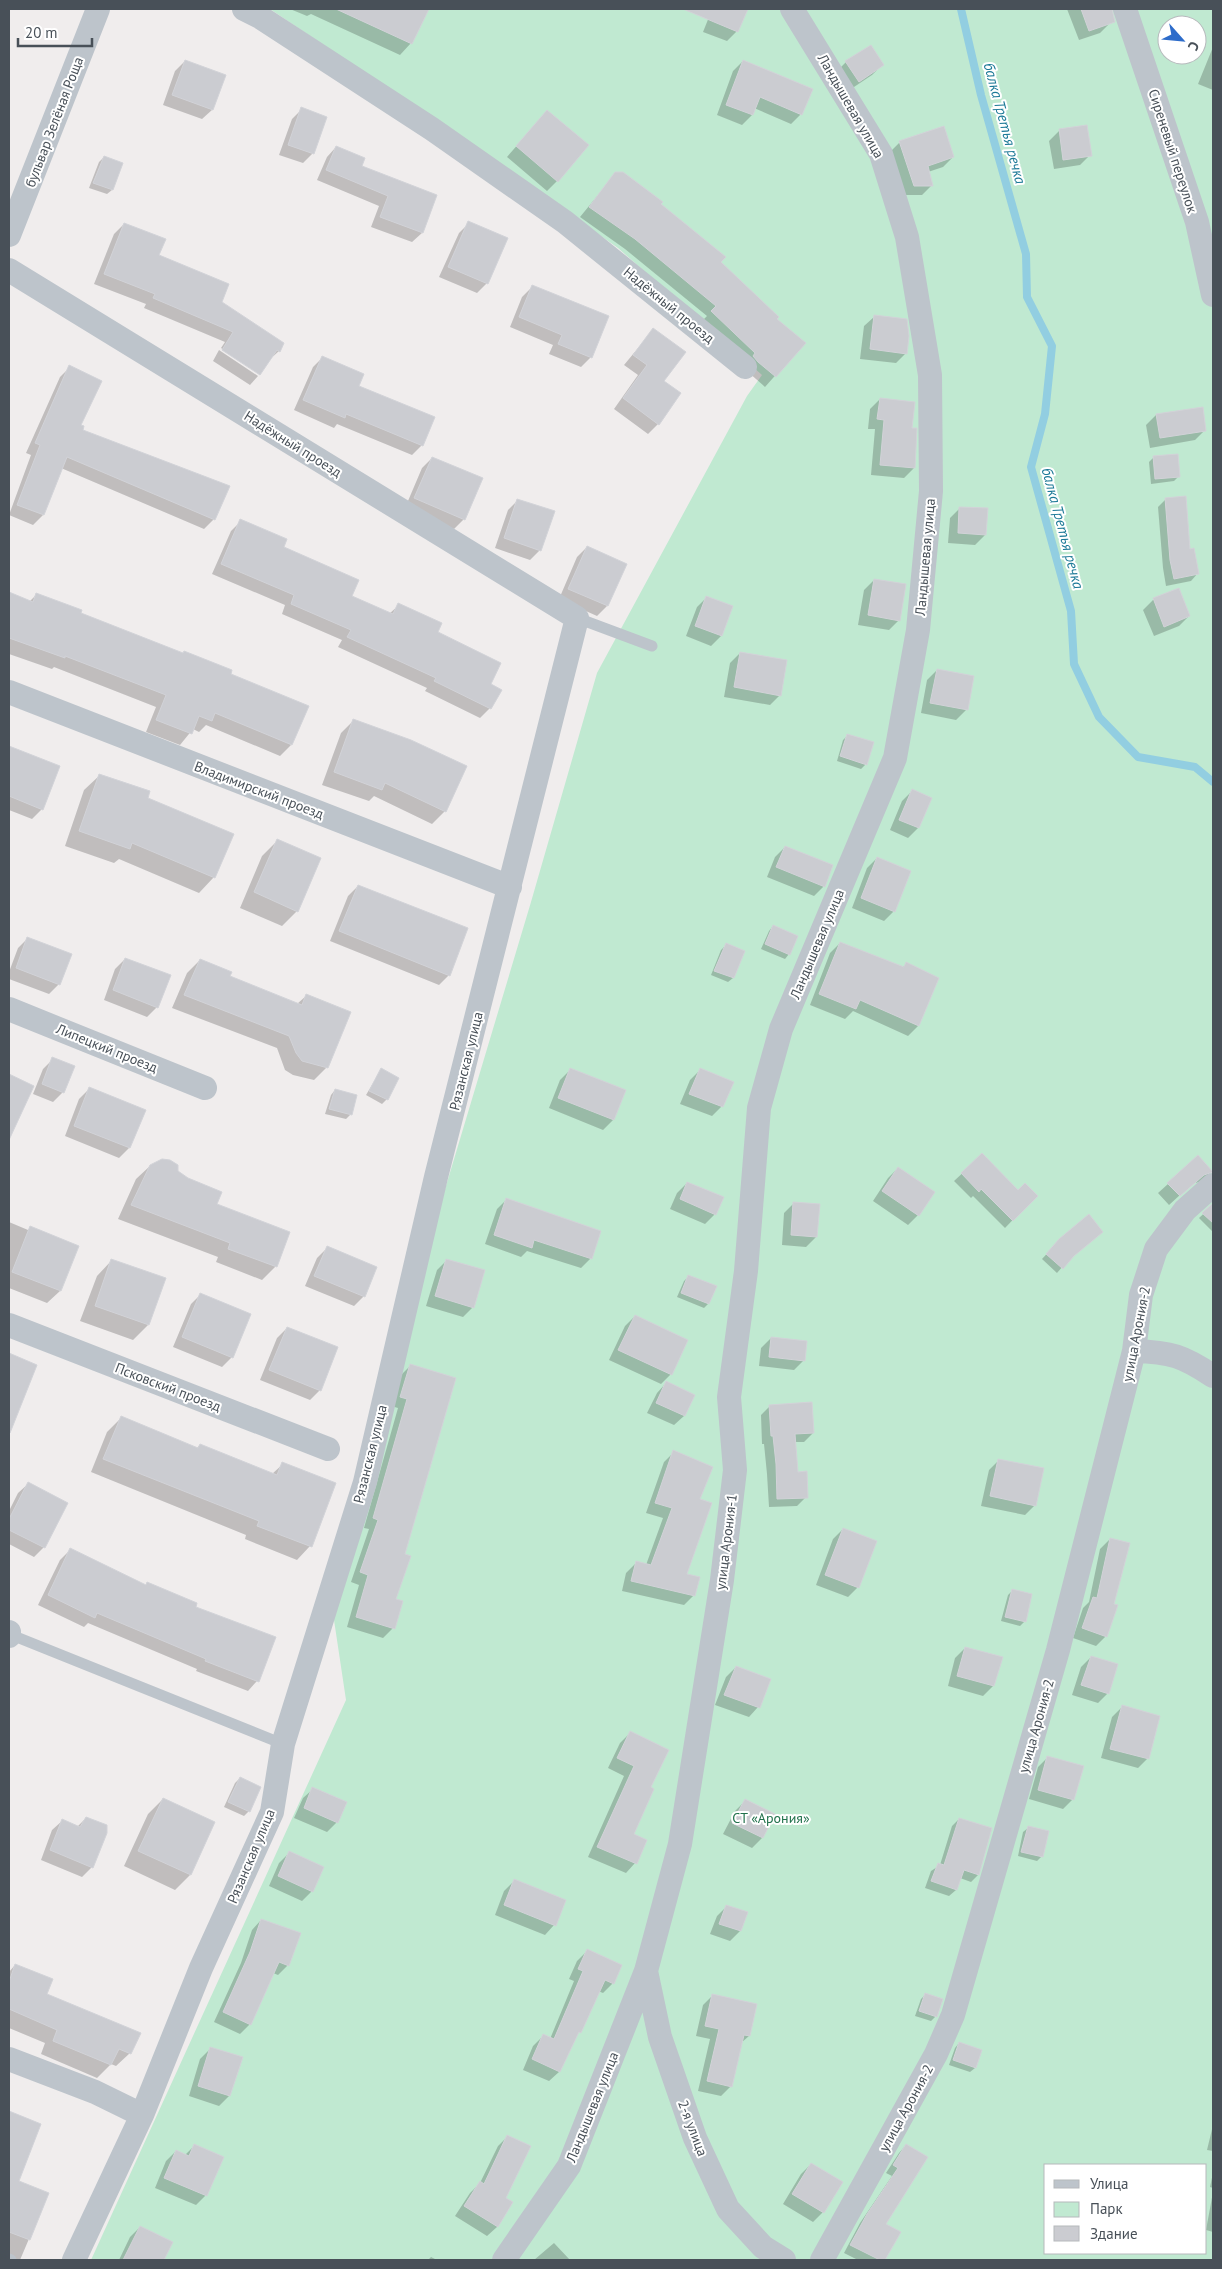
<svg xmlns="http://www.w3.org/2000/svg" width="1222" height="2269" viewBox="0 0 1222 2269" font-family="'PT Sans',sans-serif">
<rect width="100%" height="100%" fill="#f0eded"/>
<path fill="#c0e9d1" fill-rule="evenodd" d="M270 9H1213V2260H91L346 1700 328 1580 531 902 597 673 747 396 762 375 618 248 456 134ZM1167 25H1197V55H1167ZM1046 2165H1206V2253H1046Z"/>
<path fill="#0003" d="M290 9H427L411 43 400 55 311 14 307 16Z
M703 9H746L737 31 727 41 703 32 711 12Z
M1067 9H1104L1110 23 1100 33 1079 40Z
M1213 47V90L1198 84Z
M185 61 212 110 202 119 163 105 175 71Z
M743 61 801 114 791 124 754 108 752 115 742 125 717 115 733 71Z
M846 62 882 65 872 75 848 91 836 72Z
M302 109 313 153 303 163 279 155 292 119Z
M547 111 557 181 547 191 507 157Z
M1059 131 1090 155 1080 165 1054 169 1049 141Z
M900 142 953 157 943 167 928 172 932 185 922 195H904L890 152Z
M336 147 360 167 436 196 422 233 412 242 371 227 379 206 317 180 327 157Z
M104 157 121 164 112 190 107 194 89 188 99 162Z
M616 173 660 204 775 319 804 343 765 387 748 372 702 321 707 316 625 249 580 217Z
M469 223 487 283 477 293 439 277 459 233Z
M124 224 158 256 220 302 279 351 268 361 259 375V373L221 348 225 342 144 308 146 304 94 284 114 234Z
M532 287 591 357 581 367 549 354 553 345 510 327 522 297Z
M874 317 906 353 896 363 860 359 864 326Z
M653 330 662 381 658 424 648 434 614 409 638 375 624 365Z
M219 350 258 376 250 385 213 361Z
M323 357 357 386 422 445 412 455 337 424 334 428 294 410 313 367Z
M70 367 81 430 214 519 204 529 61 468 43 515 33 525 9 515 31 455 26 453 60 377Z
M880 399 914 468 904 478 871 475 875 429H868L870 409Z
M1156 415 1205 430 1195 440 1150 448 1146 425Z
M432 458 464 519 454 529 405 508 422 468Z
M1153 458 1179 476 1174 481 1151 484 1149 462Z
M1166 499 1198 573 1191 581 1166 586 1163 568 1158 507Z
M518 500 540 550 530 560 495 548 508 510Z
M960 508 985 535 975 545 948 543 950 518Z
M241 521 282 548 351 597 389 614 399 605 436 633 489 685 490 708 480 718 425 691 427 688 338 647 342 640 282 614 285 605 212 574 231 531Z
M587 547 625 564 607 606 597 616 559 599 577 557Z
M874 580 899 620 889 630 858 625 864 590Z
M1178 590 1189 616 1179 626 1154 636 1143 610 1153 600Z
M9 593 29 602 36 595 229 674 291 745 280 756 206 725 199 732 193 729 180 745 146 732 156 707 54 667 52 669 9 654Z
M707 597 731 607 721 636 711 646 686 636 697 607Z
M740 653 780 695 770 705 724 697 730 663Z
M937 670 973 677 966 710 956 720 921 713 927 680Z
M354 720 445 811 432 824 374 796 369 801 322 785 341 733Z
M848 735 866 764 861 769 837 761 843 740Z
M9 747 58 767 42 809 32 819 9 810Z
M100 775 146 798 232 835 214 877 199 893 119 859 114 863 65 846 84 790Z
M912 791 930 798 918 828 908 838 890 830 902 801Z
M277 841 297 911 282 926 240 908 262 856Z
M785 847 824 886 814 896 767 877 775 857Z
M877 858 894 911 884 921 852 908 867 868Z
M358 886 449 975 439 985 330 941 348 896Z
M773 926 789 954 785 959 761 949 769 931Z
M28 938 59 984 49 994 9 979V972L18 948Z
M840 943 902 968 907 963 937 979 918 1026 908 1036 853 1011 845 1019 810 1005 830 953Z
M726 945 743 952 733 978 728 982 711 975 721 950Z
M125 959 157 1007 147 1017 104 1000 115 969Z
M200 960 228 977 297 1004 306 996 327 1067 314 1080 293 1075 285 1070 277 1048 172 1008 187 973Z
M53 1059 63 1092 53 1102 33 1094 43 1069Z
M381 1070 387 1099 382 1104 366 1095Z
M570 1070 624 1091 613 1120 603 1130 549 1108 560 1080Z
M700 1070 722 1106 712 1116 680 1104 690 1080Z
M9 1076 32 1087 17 1120 9 1128Z
M89 1089 144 1111 129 1148 119 1158 65 1136 79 1099Z
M335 1090 351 1114 346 1119 325 1114 331 1095Z
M982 1155 1018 1191 1036 1196 1005 1228 973 1196 971 1198 954 1181Z
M150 1166 177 1172 215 1205 276 1266 262 1280 216 1262 218 1257 118 1219 136 1179Z
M898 1168 918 1215 908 1225 873 1201 888 1178Z
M1212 1171 1202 1181 1192 1184 1169 1205 1158 1193 1168 1184Z
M687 1183 715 1214 705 1224 670 1209 677 1193Z
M507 1199 591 1258 581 1268 527 1251 521 1257 485 1244 497 1209Z
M794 1203 816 1237 806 1247 782 1245 784 1213Z
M1213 1205V1232L1199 1218Z
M9 1222 28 1230 30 1228 77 1246 60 1291 47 1303 9 1288Z
M1055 1245 1070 1258 1057 1273 1042 1259Z
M327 1248 364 1296 354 1306 305 1286 317 1258Z
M112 1260 148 1325 133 1340 80 1321 97 1276Z
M447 1260 473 1307 463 1317 426 1306 437 1270Z
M689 1276 708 1304 704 1308 677 1297 684 1281Z
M201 1294 232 1357 222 1367 173 1347 191 1304Z
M635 1316 671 1374 661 1384 609 1360 625 1326Z
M287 1328 320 1390 310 1400 260 1380 277 1338Z
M771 1338 804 1360 794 1370 759 1366 761 1348Z
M9 1355 35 1366 9 1429Z
M410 1366 404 1554 395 1600 393 1628 383 1638 347 1627 359 1585 351 1582 369 1529 364 1528 398 1408 391 1406 400 1376Z
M666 1383 693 1395 684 1416 674 1425 647 1413 657 1393Z
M770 1406 813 1433 804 1442H794L797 1473 806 1497 797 1506 769 1507 767 1474 764 1444H762L761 1415Z
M121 1418 196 1449 200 1445 272 1474 283 1464 310 1546 297 1560 245 1539 246 1535 91 1472 107 1432Z
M674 1452 698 1500 685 1575 694 1595 684 1605 622 1591 626 1573 636 1563 646 1565 663 1518 646 1513 664 1462Z
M999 1460 1035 1505 1025 1515 981 1506 989 1470Z
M28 1484 44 1547 34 1557 9 1544V1511L18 1493Z
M843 1529 858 1587 848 1597 816 1585 833 1539Z
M1110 1539 1106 1636 1096 1646 1073 1638 1083 1608 1089 1602 1100 1549Z
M70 1550 145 1586 147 1583 194 1607 257 1681 248 1691 196 1671 197 1669 88 1623 84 1627 38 1605 60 1560Z
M1013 1590 1025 1621 1020 1626 1001 1621 1008 1595Z
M965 1648 993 1686 983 1696 948 1686 955 1658Z
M1091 1657 1108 1693 1098 1703 1072 1695 1081 1667Z
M736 1667 769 1680 758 1707 749 1717 715 1705 726 1677Z
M1122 1707 1148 1758 1138 1768 1101 1758 1112 1717Z
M630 1733 649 1788 632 1835 646 1841 635 1863 626 1873 588 1857 624 1776 608 1768 620 1743Z
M1048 1757 1073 1799 1063 1809 1029 1799 1038 1767Z
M240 1778 249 1811 244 1816 224 1807 235 1783Z
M313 1789 337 1822 327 1832 294 1818 303 1798Z
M163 1799 190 1875 175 1890 124 1866 148 1814Z
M745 1801 773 1815 762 1838 752 1848 723 1834 735 1811Z
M86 1818 92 1867 82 1877 41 1860 52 1830 62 1821 77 1827Z
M959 1819 978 1875 971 1882 960 1878 956 1890 949 1896 925 1888 931 1871 940 1865 952 1826Z
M1028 1828 1042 1856 1037 1861 1018 1856 1023 1832Z
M289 1853 312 1891 302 1901 269 1886 279 1863Z
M514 1881 554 1925 545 1935 495 1915 504 1891Z
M727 1906 746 1913 740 1931 730 1941 710 1934 717 1916Z
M261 1920 288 1965 278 1975 273 1973 250 2024 240 2034 214 2022 241 1963 252 1930Z
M587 1951 613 1983 603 1993 598 1991 559 2072 549 2081 523 2070 533 2046 543 2036 550 2039 574 1981 569 1979 577 1961Z
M15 1965 46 1994 130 2053 116 2066 111 2064 97 2078 41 2054 45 2043 9 2028V1972Z
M713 1995 749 2036 741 2043 731 2086 721 2096 698 2091 710 2039 696 2036 703 2005Z
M925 1995 936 2016 931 2021 915 2016 921 1999Z
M959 2043 981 2050 975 2068 970 2072 949 2065 955 2048Z
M210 2049 229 2096 219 2106 189 2096 200 2059Z
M9 2112 39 2124 17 2181 48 2194 20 2260H9Z
M1213 2125V2151L1207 2150Z
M508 2136 504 2198 512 2203 497 2227 487 2236 455 2216 470 2193 480 2183 498 2146Z
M906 2145 885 2225 899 2232 884 2260H858L844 2253 860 2223 892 2176 886 2173 899 2153Z
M194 2146 206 2195 196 2205 155 2188 166 2161 176 2151 185 2155Z
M811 2164 841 2182 823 2212 813 2222 783 2204 801 2174Z
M1213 2173V2188L1210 2187Z
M1213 2192V2232L1206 2230Z
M140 2227 172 2243 163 2260H119L130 2237Z
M554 2243 570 2260H534Z
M431 2257 437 2260H428Z"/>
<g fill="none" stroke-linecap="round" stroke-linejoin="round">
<path stroke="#92cee1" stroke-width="8" d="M961 9 981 95 1026 254 1027 297 1052 346 1045 414 1031 467 1071 611 1074 664 1099 717 1138 757 1195 767 1213 782"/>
</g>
<path fill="#cbccd1" stroke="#d2d3d8" d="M336 9H429L412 44Z
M683 9H748L738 32Z
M1081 9H1112L1115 22 1089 31Z
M871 45 884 65 859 82 845 61Z
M185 60 226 75 213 110 172 95Z
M743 60 813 89 802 115 760 97 753 115 726 105Z
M301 107 327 117 314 154 288 145Z
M547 110 589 145 558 182 516 146Z
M1087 125 1092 156 1063 160 1059 129Z
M944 126 954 157 928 166 933 186H914L899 141Z
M336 146 365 158 362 166 437 195 423 233 380 217 388 196 326 170Z
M104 156 123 163 113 190 93 183Z
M615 172H623L663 202 661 204 726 257 721 262 779 317 777 319 806 343 776 377 758 362 753 356 755 353 711 311 716 306 635 239 589 207Z
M468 221 508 238 488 284 448 267Z
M124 223 166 239 159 255 229 284 222 302 284 343 280 352 277 350 260 375 222 350 233 332 153 298 155 294 104 274Z
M532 285 609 316 592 358 558 344 562 335 519 317Z
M874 315 907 319 909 336 907 354 870 349Z
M653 328 686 352 664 381 681 393 659 425 623 398 647 365 633 355Z
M322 356 364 374 359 386 435 417 423 446 346 414 345 418 303 400Z
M69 365 102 381 81 425 84 426 83 430 230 486 215 520 67 457 44 515 17 505 40 445 35 443Z
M880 398 915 402 912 428H917L915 468 880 465 884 420 877 419Z
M1203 407 1206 431 1160 438 1156 414Z
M1178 454 1180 477 1155 479 1153 456Z
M432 457 483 478 465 520 414 498Z
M1186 496 1190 549 1194 548 1199 574 1174 579 1170 560 1165 498Z
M517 499 555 511 541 551 504 538Z
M959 507 988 508 986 535 958 533Z
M240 519 287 539 284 547 359 580 352 596 393 614 398 603 442 623 438 632 501 663 491 684 502 690 491 709 434 681 436 678 347 637 351 630 291 604 294 595 221 564Z
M587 546 627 564 608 606 568 589Z
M874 579 906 584 900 621 868 615Z
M1179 588 1190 616 1164 627 1153 598Z
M9 592 33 602 36 593 82 610 81 613 183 653 184 651 232 670 231 674 309 706 292 745 215 713 212 721 199 716 192 734 156 720 166 695 65 656V658L9 638Z
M706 596 733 606 722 636 695 626Z
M740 652 787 660 781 696 734 687Z
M937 669 974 676 968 710 930 703Z
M353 719 411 740 467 766 446 812 385 783 382 790 334 772Z
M847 734 874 742 867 765 840 756Z
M9 746 60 766 43 810 9 796Z
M99 774 150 791 148 798 234 834 215 878 132 843 130 849 79 831Z
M912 789 932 798 919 828 899 820Z
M277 839 321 858 298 912 254 892Z
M785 846 833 865 825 887 776 867Z
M877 857 911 871 895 912 861 898Z
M358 885 468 928 450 976 339 931Z
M773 925 798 936 790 955 765 944Z
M27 937 72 954 60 985 16 968Z
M840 942 904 967 906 962 939 978 919 1026 860 1000 856 1009 819 994Z
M726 943 745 951 734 978 714 971Z
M125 958 171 975 158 1008 113 990Z
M200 959 232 972 230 976 302 1005 306 994 351 1012 328 1068 302 1061 296 1053 289 1036 184 995Z
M52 1057 75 1066 64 1093 42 1084Z
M381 1068 399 1078 388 1100 369 1091Z
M570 1068 626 1090 614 1120 558 1098Z
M700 1068 734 1082 723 1107 689 1094Z
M9 1074 34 1086 9 1140Z
M89 1087 146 1110 130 1148 74 1126Z
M335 1089 357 1095 352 1115 329 1109Z
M982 1153 1018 1190 1025 1183 1038 1196 1013 1221 981 1189 979 1192 961 1173Z
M1198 1155 1213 1172 1204 1175 1180 1196 1167 1183Z
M162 1159 170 1160 178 1165V1171L188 1178 222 1192 217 1204 290 1232 277 1267 228 1249 230 1243 131 1205 150 1165Z
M898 1167 935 1192 919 1216 882 1191Z
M687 1182 724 1197 716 1215 680 1199Z
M506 1198 601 1231 592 1259 534 1240 532 1248 494 1235Z
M793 1202 820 1204 817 1237 791 1235Z
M1213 1203V1223L1202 1213Z
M1089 1214 1103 1232 1074 1256 1063 1269 1046 1254 1059 1239Z
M30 1226 79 1246 61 1291 12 1272Z
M327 1246 377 1267 365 1297 314 1276Z
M111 1259 166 1278 149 1325 95 1306Z
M446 1259 485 1270 474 1308 435 1296Z
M688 1275 717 1286 709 1304 681 1293Z
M200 1293 251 1314 233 1358 182 1337Z
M635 1315 688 1340 672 1375 618 1350Z
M287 1327 338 1347 321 1391 269 1370Z
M771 1337 807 1341 805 1361 769 1357Z
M9 1353 37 1365 10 1433H9Z
M410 1364 456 1378 405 1554 411 1556 396 1599 403 1601 395 1629 356 1617 368 1575 360 1572 378 1520 373 1518 407 1399 400 1397Z
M666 1381 695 1395 685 1416 656 1403Z
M812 1402 814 1433 795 1434 798 1472 807 1471 808 1498 777 1499 776 1464 773 1436H771L769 1405Z
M121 1416 198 1448 200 1444 277 1475 282 1462 336 1483 312 1547 257 1526 259 1521 103 1459Z
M673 1450 713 1467 700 1499 712 1503 687 1574 700 1577 695 1596 631 1581 636 1561 651 1565 672 1508 655 1503Z
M998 1459 1044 1468 1036 1506 990 1496Z
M28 1482 68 1503 45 1548 9 1530V1519Z
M843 1528 877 1541 859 1588 825 1575Z
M1110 1538 1130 1543 1114 1604 1118 1605 1107 1637 1082 1628 1093 1597 1097 1598Z
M70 1548 146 1585 147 1582 197 1603 196 1607 276 1637 259 1682 205 1661 206 1659 97 1613 95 1618 48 1595Z
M1012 1589 1032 1594 1026 1622 1005 1617Z
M965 1647 1003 1657 994 1686 957 1676Z
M1091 1656 1118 1664 1109 1694 1081 1685Z
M736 1666 771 1679 760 1708 724 1695Z
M1122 1705 1160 1716 1149 1759 1110 1749Z
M630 1731 669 1750 651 1787 654 1789 634 1834 647 1840 637 1864 597 1847 634 1766 617 1758Z
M1047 1756 1084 1766 1074 1800 1038 1790Z
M240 1777 261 1787 250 1812 228 1802Z
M312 1787 347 1802 338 1823 304 1808Z
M163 1798 215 1822 191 1875 138 1851Z
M745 1799 775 1814 763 1838 732 1823Z
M86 1817 107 1825V1833L93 1868 50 1850 62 1819 80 1827Z
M959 1818 992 1828 979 1875 964 1870 957 1890 931 1881 938 1863 944 1865Z
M1028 1826 1049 1831 1043 1857 1021 1852Z
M289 1851 324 1867 313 1892 278 1876Z
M514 1879 566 1900 556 1926 504 1905Z
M726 1905 748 1912 741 1931 719 1924Z
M261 1919 301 1933 289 1966 279 1962 251 2025 223 2012 250 1952Z
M587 1949 622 1965 614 1984 605 1980 581 2033 579 2032 560 2072 532 2059 543 2034 554 2039 583 1971 578 1969Z
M15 1964 53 1979 47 1994 141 2033 131 2054 119 2049 111 2065 53 2041 57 2030 9 2009V1982Z
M925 1993 943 1999 937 2017 919 2011Z
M712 1994 757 2004 750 2036 744 2035 732 2087 707 2081 719 2029 705 2026Z
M959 2042 982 2050 976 2068 953 2060Z
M210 2047 243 2057 230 2096 198 2086Z
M9 2111 41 2124 19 2181 49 2193 30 2240 9 2232Z
M507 2135 531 2146 506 2198 513 2202 498 2227 464 2206 480 2181 484 2184Z
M194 2144 224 2157 207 2196 164 2178 176 2150 189 2156Z
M906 2144 928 2157 886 2224 901 2232 885 2260H880L850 2245 867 2214 898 2168 893 2165Z
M811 2163 843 2182 824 2213 792 2194Z
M140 2226 173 2242 164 2260H123Z"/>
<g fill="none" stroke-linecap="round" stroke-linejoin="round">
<path stroke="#bdc4cb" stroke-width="11" d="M577 618 652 646
M9 1634 283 1744
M9 2259 11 2260"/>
<path stroke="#bdc4cb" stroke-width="24" d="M244 9 260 17 432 129 565 222 745 367
M1125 9 1197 222 1213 295
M9 235 98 9
M9 270 577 618 436 1177 365 1482 283 1744 272 1812 201 1968 142 2115 74 2260
M9 692 510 887
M9 1009 205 1088
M9 1325 328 1449
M1134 1351C1171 1352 1183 1356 1213 1376
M9 1632V1636
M646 1971 660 2037 695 2138 728 2209 763 2247 784 2260
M9 2059 95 2092 142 2115
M504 2260 569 2166 646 1971 680 1844 722 1580 735 1470 729 1397 746 1271 759 1108 781 1029 895 758 918 630 931 491 930 375 907 237 881 154 792 9
M822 2260 936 2054 953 2015 1058 1650 1134 1351 1141 1295 1156 1249 1185 1210 1213 1185"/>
</g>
<g text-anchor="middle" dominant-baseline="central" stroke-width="4" stroke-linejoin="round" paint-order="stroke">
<g font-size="14" fill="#485058" stroke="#fff">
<text transform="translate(851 106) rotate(60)">Ландышевая улица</text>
<text transform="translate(54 122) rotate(-69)">бульвар Зелёная Роща</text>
<text transform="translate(1173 151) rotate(72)">Сиреневый переулок</text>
<text transform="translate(669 305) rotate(39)">Надёжный проезд</text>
<text transform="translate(293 444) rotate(32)">Надёжный проезд</text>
<text transform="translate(925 557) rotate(-85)">Ландышевая улица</text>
<text transform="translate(259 790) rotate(21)">Владимирский проезд</text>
<text transform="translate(817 944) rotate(-67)">Ландышевая улица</text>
<text transform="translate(107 1048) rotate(22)">Липецкий проезд</text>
<text transform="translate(466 1061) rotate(-76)">Рязанская улица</text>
<text transform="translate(1136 1334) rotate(-79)">улица Арония-2</text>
<text transform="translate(168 1387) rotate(21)">Псковский проезд</text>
<text transform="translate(370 1454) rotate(-76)">Рязанская улица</text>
<text transform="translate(726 1542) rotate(-83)">улица Арония-1</text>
<text transform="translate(1036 1726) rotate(-74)">улица Арония-2</text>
<text transform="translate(251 1856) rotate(-67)">Рязанская улица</text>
<text transform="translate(592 2107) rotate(-68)">Ландышевая улица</text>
<text transform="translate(906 2108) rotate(-61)">улица Арония-2</text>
<text transform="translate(693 2128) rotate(69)">2-я улица</text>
</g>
<g font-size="14" fill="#21714c" stroke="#fff">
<text x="771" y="1818">СТ «Арония»</text>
</g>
<g font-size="15" font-style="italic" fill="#1c7997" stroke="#fff">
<text transform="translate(1005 123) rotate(75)">балка Третья речка</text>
<text transform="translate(1063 528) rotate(75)">балка Третья речка</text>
</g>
</g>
<rect width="1222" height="2269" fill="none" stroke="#485058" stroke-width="20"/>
<rect x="1044" y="2164" width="162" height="90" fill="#ffffff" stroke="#b6b9bc"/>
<rect x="1054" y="2180" width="25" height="8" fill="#bdc4cb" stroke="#b6b9bc"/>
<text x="1090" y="2189" font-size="15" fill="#485058">Улица</text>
<rect x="1054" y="2202" width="25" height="15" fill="#c0e9d1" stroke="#b6b9bc"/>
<text x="1090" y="2214" font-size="15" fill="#485058">Парк</text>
<rect x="1054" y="2226" width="25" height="15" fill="#cbccd1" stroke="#b6b9bc"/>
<text x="1090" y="2239" font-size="15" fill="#485058">Здание</text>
<g transform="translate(1182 40) rotate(117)"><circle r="24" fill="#ffffff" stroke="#b6b9bc"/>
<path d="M0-4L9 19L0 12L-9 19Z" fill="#2d6cca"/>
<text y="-8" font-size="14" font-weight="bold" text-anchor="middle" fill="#485058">С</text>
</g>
<path d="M18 38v8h74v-8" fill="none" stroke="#485058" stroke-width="2.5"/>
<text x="25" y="38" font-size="15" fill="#485058" stroke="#ffffff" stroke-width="4" paint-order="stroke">20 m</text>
</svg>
